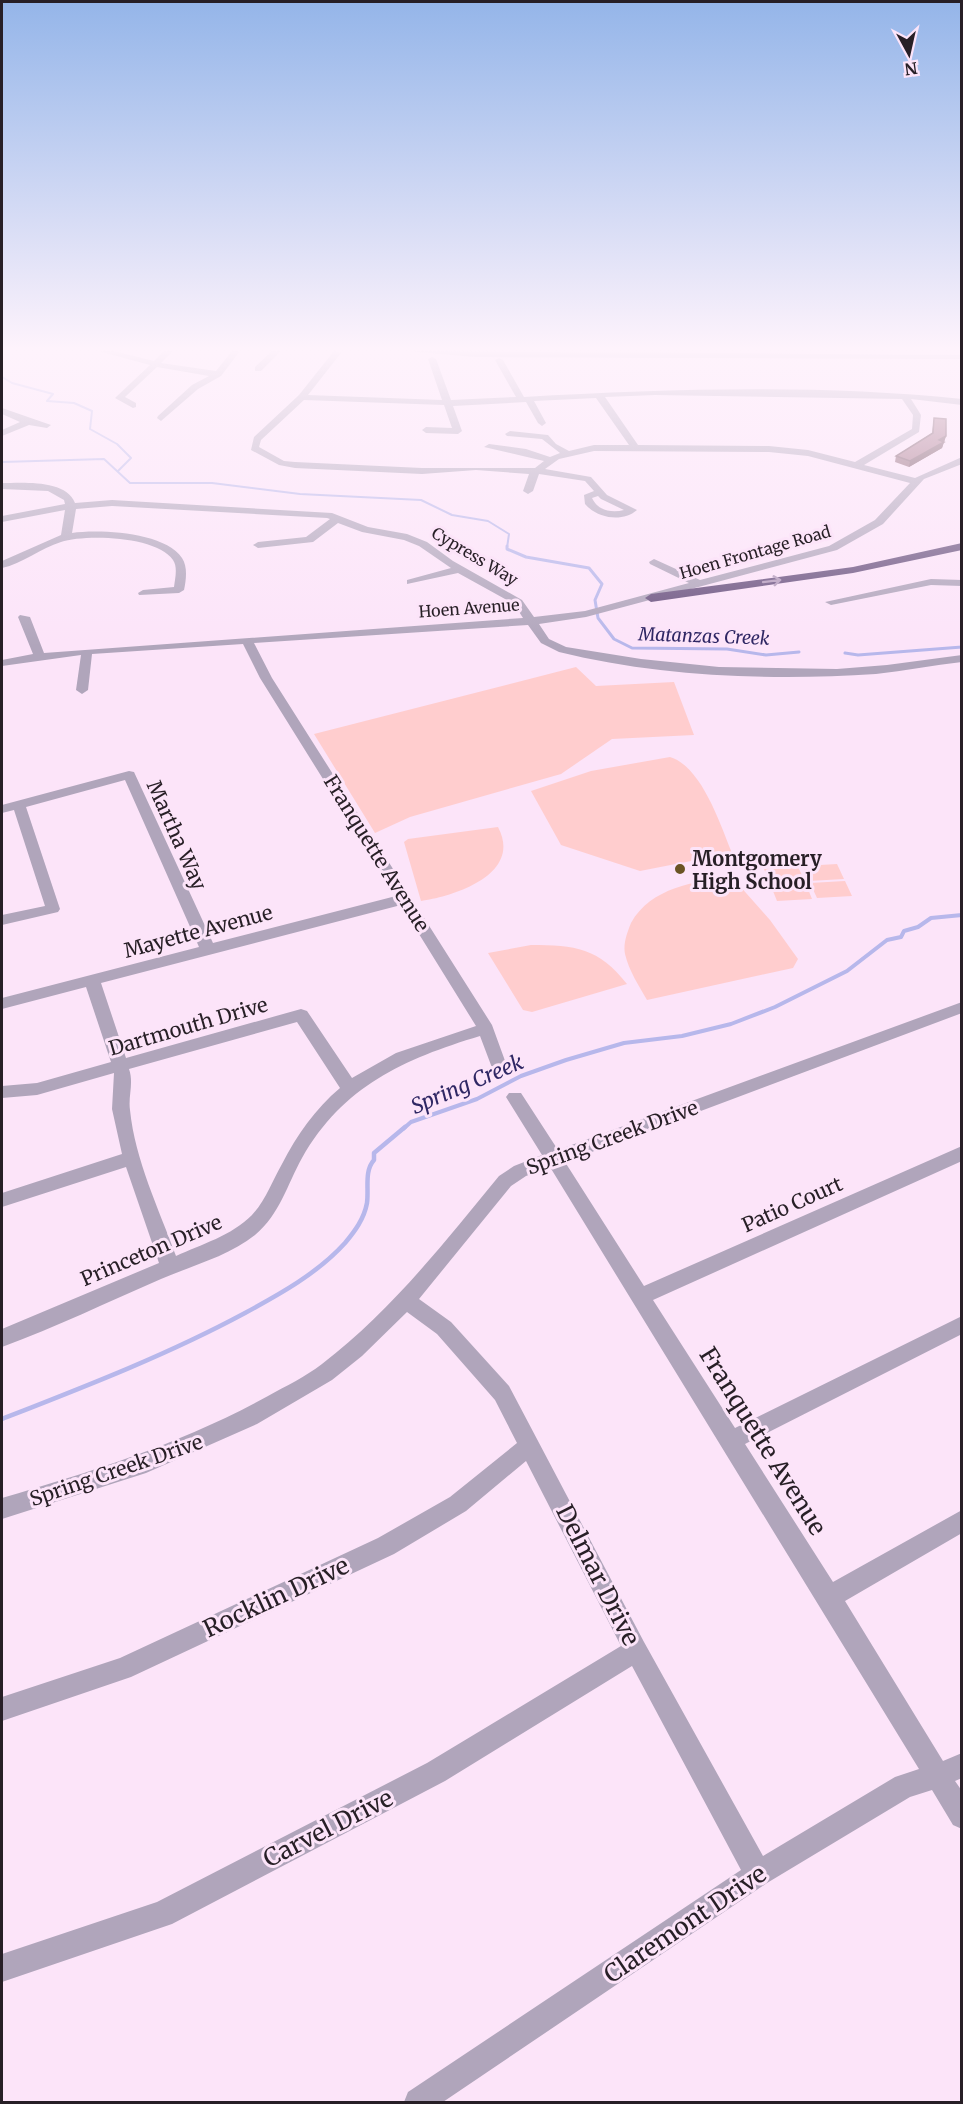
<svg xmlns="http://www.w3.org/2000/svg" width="963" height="2104" viewBox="0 0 963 2104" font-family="Merriweather,serif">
<rect width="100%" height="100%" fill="#fce4f9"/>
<path fill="#ffcdce" d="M576 667 596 686 674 682 694 735 612 739 561 774 410 817 375 833 314 734Z
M670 757C702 767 720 824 732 853L640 871 561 845 531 791 591 771Z
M498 827C523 874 455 896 421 901L404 842 408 839Z
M837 864 844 879 809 881 803 866Z
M798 867 805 881 770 884 764 869Z
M731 876 770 920 798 959 793 968 647 1000C639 986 629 971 625 954 623 944 627 933 631 923 651 887 695 882 731 876Z
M845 881 852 896 817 898 810 883Z
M806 884 812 899 777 901 771 886Z
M531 945C575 945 599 948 627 984L532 1012 523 1010 488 953Z"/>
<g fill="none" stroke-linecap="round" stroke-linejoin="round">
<path stroke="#b7b7eb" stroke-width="2" d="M2 377 12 383 53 394 47 401 74 403 92 411 90 429 117 444 131 458 118 471
M2 462 104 459 130 483H212L300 494 421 500 452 515 488 521 509 534 507 548"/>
<path stroke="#b7b7eb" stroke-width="3" d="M507 546V549L526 557 589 568 602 584 595 600 598 618 614 639 632 648 727 649 766 655 799 652
M845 653 858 655 962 647"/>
<path stroke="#b7b7eb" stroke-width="4" d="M403 1129 411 1122 477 1099 521 1076 566 1060 624 1043 682 1036 731 1024 775 1007 847 971 887 940 901 937 904 931 918 927 931 918 962 915"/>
<path stroke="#b7b7eb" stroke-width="4.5" d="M2 1419C84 1387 167 1355 245 1313 280 1294 318 1273 345 1243 355 1231 364 1219 367 1203 369 1189 364 1171 374 1160V1153L405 1127"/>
<path fill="#b0a5bb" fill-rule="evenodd" d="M98 351H114L154 361 164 351H173L161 363 216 371 232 351H240L221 376 198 389 161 421 157 418 158 416 192 385 209 376 157 367 125 397 136 403V407L133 408 115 398 150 365Z
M272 351H281L261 371H255V367Z
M334 351 341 353 308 395 442 400 428 359 432 357 436 359 451 400 516 397 495 360 499 358 503 360 524 397C668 389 817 384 962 399V405L911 399 921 415 919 432 864 465 915 478 962 457V464L924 479 883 524 837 550 586 617 539 624 549 639 566 647 641 659 719 667 837 669 887 665 962 655V662C933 665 905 671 876 674 772 681 661 677 559 652L541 643 528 625 254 643 272 678 492 1025 508 1069 506 1073H494L480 1036C404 1059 343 1086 302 1158 287 1185 280 1214 255 1235 229 1256 191 1266 161 1279 108 1302 56 1327 2 1347V1329L159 1263 126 1167 2 1207V1193L122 1154 112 1109 114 1073 37 1095 2 1098V1086L37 1083 111 1062 86 987 2 1009V998L199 947 125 780 26 807 60 909 58 912 2 925V915L45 906 14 810 2 813V805L129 771 134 772 213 943 396 896 260 678 243 644 92 654 88 690 82 694 76 690 81 655 2 666V660L33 654 18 617 20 615 30 617 44 653 523 618 514 604 458 573 407 584V580L451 568 419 546 404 540 362 532 338 523 313 542 258 548 253 545 258 542 306 537 330 519 327 518 112 506 76 509 72 533C99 529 165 532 182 558 188 567 186 580 184 590L179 593 139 595 138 593 143 590 174 587C175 579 178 567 173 560 157 536 85 534 61 542 41 548 22 564 2 568V561L61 535 65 510 2 522V516L65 504 64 500 48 491 2 489V483C22 483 66 479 75 503L112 500 332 513 368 527 407 534 427 542 453 561 522 600 534 617 585 611 689 583 650 564 649 562 654 559 700 580 829 546 875 520 910 483 808 456 769 452 594 451 559 459 545 469 591 477 607 495 637 510C622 523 597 518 585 504L584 495 594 491 585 481 539 474 533 491 528 494 523 491 529 474 476 470 422 474 295 468 279 465 251 450 254 437 299 395ZM655 395 902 399 913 415 912 429 855 462 808 450 769 446 638 445 605 397ZM596 398 629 445H594L569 451 556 444 548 435 510 431 505 434 507 436 542 439 560 453 550 457 526 449 489 444 484 447 544 461 535 468H422L295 462 284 461 259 447 261 440 304 400 444 405 452 428 426 427 422 430 426 433 458 434 462 431 453 406 526 402 538 423 542 426 546 423 534 401ZM598 496 601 499 624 510C612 513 598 511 592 498ZM401 905 476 1026 396 1053 352 1078 307 1011 301 1009 126 1058 101 983ZM297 1022 340 1088C315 1109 297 1135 282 1164 272 1181 266 1200 252 1215 231 1236 202 1244 176 1256 159 1209 135 1160 130 1110 128 1096 134 1083 129 1069Z
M407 351 962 355V359L475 357Z
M2 408 51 425 47 428 29 425 2 436V430L20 422 2 414Z
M931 579 962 580V586L931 585 831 605 825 602Z
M962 1002V1013L565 1162 644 1286 962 1146V1161L653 1300 735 1428 962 1316V1334L745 1444 833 1582 962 1510V1533L845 1601 943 1761 962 1753V1778L955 1781 962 1791V1829L953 1825 932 1790 910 1797 767 1883 443 2102H404L408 2092 741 1870 632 1666 445 1781 172 1924 2 1982V1954L157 1902 427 1763 621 1646 526 1461 466 1511 394 1554 131 1677 2 1721V1697L120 1658 378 1538 450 1497 517 1443 495 1400 437 1334 407 1312 362 1356 332 1380 257 1424 146 1473 2 1519V1498C94 1471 183 1443 268 1396 286 1386 305 1377 322 1364 391 1311 444 1243 499 1176L514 1166 542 1155 506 1097 509 1093H521L558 1150ZM550 1167 919 1769 895 1777 763 1856 644 1642 509 1386 451 1322 419 1299 511 1186 526 1176Z"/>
<path fill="#6b5480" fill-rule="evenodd" d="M962 543V550L853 573 651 602 645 598 651 594 853 567Z"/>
</g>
<path fill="#86596c" d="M934 418 946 436 942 448 909 467 895 462 896 456 932 433Z"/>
<path fill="#6d4858" d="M946 436 942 448 909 467 910 461 939 440Z"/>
<path fill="#9c677d" stroke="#6d4858" stroke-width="1.5" d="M934 418 946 419V436L939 440 944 442 910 461 896 456 933 433Z"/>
<defs><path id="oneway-shaft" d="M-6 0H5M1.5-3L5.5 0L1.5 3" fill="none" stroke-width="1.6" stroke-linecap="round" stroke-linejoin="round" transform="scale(1.5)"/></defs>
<use stroke="#b49cbc" href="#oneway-shaft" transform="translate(772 581) rotate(-7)"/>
<linearGradient id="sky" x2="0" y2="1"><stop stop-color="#94b5e9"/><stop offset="0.54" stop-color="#fef3fc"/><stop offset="1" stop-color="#fef3fc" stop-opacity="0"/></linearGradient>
<rect width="963" height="646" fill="url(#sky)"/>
<circle fill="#6a5424" stroke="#fce4f9" stroke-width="2" cx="680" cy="869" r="6"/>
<g text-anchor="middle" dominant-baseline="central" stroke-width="6" stroke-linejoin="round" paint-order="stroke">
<g font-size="16" fill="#271f26" stroke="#fce4f9">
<text transform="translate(755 552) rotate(-16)">Hoen Frontage Road</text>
<text transform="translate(475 556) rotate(31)">Cypress Way</text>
<text transform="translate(469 608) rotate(-4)">Hoen Avenue</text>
</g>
<g font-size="18" font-style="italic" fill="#2f2764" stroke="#fce4f9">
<text transform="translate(704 636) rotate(2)">Matanzas Creek</text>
</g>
<g font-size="20" fill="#271f26" stroke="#fce4f9">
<text transform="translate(177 835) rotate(66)">Martha Way</text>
<text transform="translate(377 853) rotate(58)">Franquette Avenue</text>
<text transform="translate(198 931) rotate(-15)">Mayette Avenue</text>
<text transform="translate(188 1026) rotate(-16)">Dartmouth Drive</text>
<text transform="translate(612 1137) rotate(-20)">Spring Creek Drive</text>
<text transform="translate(792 1204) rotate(-24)">Patio Court</text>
<text transform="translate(151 1250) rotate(-23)">Princeton Drive</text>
<text transform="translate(116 1470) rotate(-19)">Spring Creek Drive</text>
</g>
<g font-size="20" font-weight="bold" fill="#271f26" stroke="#fce4f9" text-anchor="start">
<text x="692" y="858">Montgomery<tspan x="692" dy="23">High School</tspan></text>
</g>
<g font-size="21" font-style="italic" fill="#2f2764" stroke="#fce4f9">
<text transform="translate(467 1084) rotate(-23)">Spring Creek</text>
</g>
<g font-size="24" fill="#271f26" stroke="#fce4f9">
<text transform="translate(763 1441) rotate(58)">Franquette Avenue</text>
<text transform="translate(598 1575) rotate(63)">Delmar Drive</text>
<text transform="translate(276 1597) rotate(-25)">Rocklin Drive</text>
<text transform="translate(328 1828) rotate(-27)">Carvel Drive</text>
<text transform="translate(685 1924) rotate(-34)">Claremont Drive</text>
</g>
</g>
<rect width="963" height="2104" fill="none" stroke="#271f26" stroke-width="6"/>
<g transform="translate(909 54) rotate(172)" stroke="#fce4f9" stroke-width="4.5" paint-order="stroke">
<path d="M0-4.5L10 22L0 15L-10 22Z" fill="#271f26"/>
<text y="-9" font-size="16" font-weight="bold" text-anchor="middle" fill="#271f26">N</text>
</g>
</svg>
